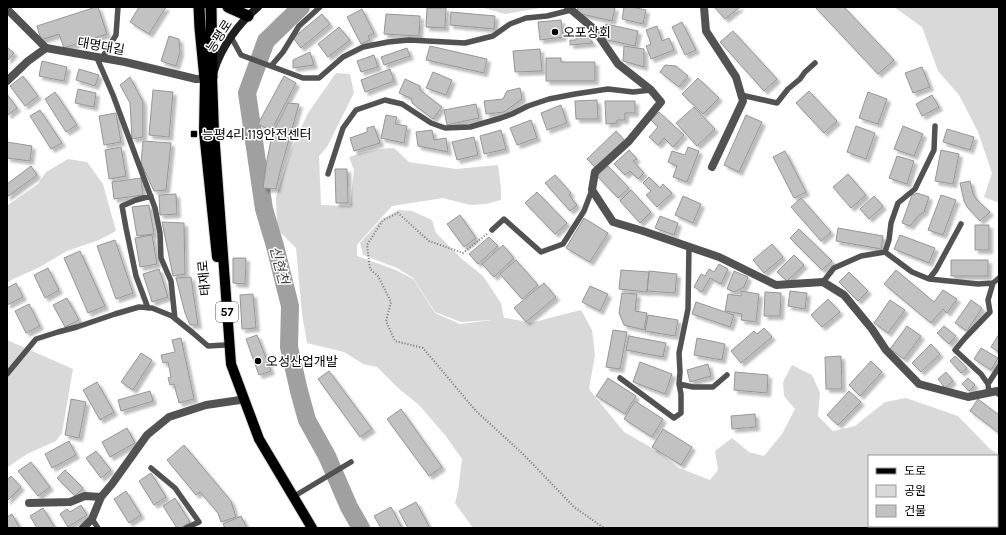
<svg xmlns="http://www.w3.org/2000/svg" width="1006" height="535" viewBox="0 0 1006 535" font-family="Karla,'Noto Sans KR',sans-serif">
<defs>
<filter id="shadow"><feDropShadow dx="3.5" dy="3.5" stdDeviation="1" flood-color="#0004"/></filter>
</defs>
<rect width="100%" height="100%" fill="#fff"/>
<path fill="#d9d9d9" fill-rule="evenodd" d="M481 7H546L505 14Z
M894 7H999V203L984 197 992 173 978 132 959 95 938 71 922 27Z
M336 73 350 74 354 93 327 147 319 156 321 205 350 206 354 170 349 157C364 152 379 148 394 148L409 162 456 169 498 165 501 188V200L486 204 470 205 443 198 392 206 357 245V256L396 270 413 279 435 313 460 324 492 320 461 322 435 312 413 278 397 268 363 255 360 243 380 221 398 210 412 211 432 220 436 233 462 259 483 276 501 303 504 318H507L531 323 557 316 581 310 592 330 595 355 589 389 624 432 659 452 679 468 710 480 718 470 715 451 732 438 749 452 764 456 782 434 795 409 784 396 783 382 792 365 812 375 820 393 818 416 833 431 855 426 885 402 906 398 958 416 990 449 999 455V528H473L455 503 458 491 462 459 445 435 419 405 398 388 377 367 363 364 344 352 307 343 302 314 296 248 277 229 276 197 291 150 308 113ZM869 456H997V526H869Z
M68 159 87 162 103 184 116 231 99 240 67 251 38 268 13 279 7 283V207L8 205 38 184 46 172Z
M7 340 73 369 62 433 56 441 27 454 15 462 7 468Z"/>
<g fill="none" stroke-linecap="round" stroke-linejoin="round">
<path stroke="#a0a0a0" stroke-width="18" d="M301 7 266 41 247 93 264 209 275 246 290 306 289 347 299 391 307 420 327 456 349 507 361 528"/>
</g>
<path fill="#c2c2c2" stroke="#969696" filter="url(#shadow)" d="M96 7H98L107 34 64 48 59 34 41 40 37 26Z
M139 7H166L149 34 130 22Z
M578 7H611L615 8 612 21 577 13Z
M624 7H632L646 10 643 24 622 19Z
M716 7H740L725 19 715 8Z
M815 7H844L894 60 878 74Z
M427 8H446L445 28 426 27Z
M362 9 374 33 368 36 370 40 361 44 347 17Z
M451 12 495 16 494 29 450 25Z
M322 14 330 24 301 48 293 38Z
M386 14 420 16 419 36 384 34Z
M561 20 563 37 540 40 538 22Z
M682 22 696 50 685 55 672 27Z
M606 24 638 31 635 46 603 39Z
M657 26 662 41 669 38 674 50 651 59 646 46 651 44 646 30Z
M339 27 350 40 328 57 318 44Z
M583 31 593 43 570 45V40H576V32Z
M733 31 777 79 764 91 720 42Z
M169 36 179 39 180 52 176 66 161 61Z
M430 46 487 59 484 73 426 60Z
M624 46 644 49V67L623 61Z
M7 47 14 53 7 61Z
M407 48 410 56 384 65 381 57Z
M540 49 542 71 515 72 513 51Z
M310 52 314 65 293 68V60Z
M374 55 378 67 361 72 357 61Z
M546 58H561V62H595V81H546Z
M42 61 67 67 64 81 39 76Z
M665 65 676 66 688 76 679 87 660 72Z
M922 67 930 87 913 93 905 73Z
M79 69 99 75 95 86 76 80Z
M390 69 394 81 365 92 361 80Z
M433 72 452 80 446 95 426 88Z
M23 76 38 96 25 106 10 86Z
M284 76 296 83 271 131 258 124Z
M130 77 143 102V137L132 139 130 103 120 85Z
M698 78 719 98 703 114 682 94Z
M405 79 420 86V90L442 107 433 119 412 103V99L399 93Z
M520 88 522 99 504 112 486 114 484 101 503 99 507 91Z
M78 89 96 93 94 107 75 103Z
M153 90 173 92 169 137 149 135Z
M809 91 837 121 824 133 796 103Z
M55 92 77 125 66 132 45 99Z
M868 92 887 99 878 124 859 118Z
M7 94 17 108 8 115 7 114Z
M932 95 939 107 922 116 916 104Z
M597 100 598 119H576L575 101Z
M605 101H635V113H625V120H617V123L606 124Z
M288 103 299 104 281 168 276 189 263 188 267 160 272 135Z
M476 104 479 118 447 125 444 110Z
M561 105 567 123 547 130 541 113Z
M694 107 715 129 697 146 676 123Z
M40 110 62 143 51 149 30 116Z
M659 112 684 135 673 147 664 138 658 145 649 137 658 127 651 120Z
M116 113 121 142 104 145 99 116Z
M386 115 397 117 395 124 407 126 404 143 381 138Z
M746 115 762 122 739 172 724 165Z
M531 120 537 138 517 145 510 128Z
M374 126 380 143 354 151 350 138 367 132V128Z
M856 126 875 133 866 159 847 152Z
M903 126 923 134 914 156 894 149Z
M947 129 974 137 970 150 943 142Z
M432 130 434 140 446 138 448 152 418 146 416 132Z
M501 130 506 149 484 154 480 136Z
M616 131 625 141 596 168 587 159Z
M474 137 478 155 457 160 452 142Z
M143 141 171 143 166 190 154 191 141 163Z
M7 142 32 146 30 161 7 158Z
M121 147 126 176 109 179 105 150Z
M688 147 699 151 687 182 673 177 677 166 668 162 672 151 685 155Z
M629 150 637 159 633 161 644 173 638 179 630 171 625 175 614 164Z
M941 150 959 154 953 184 935 181Z
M785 151 806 192 794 198 773 157Z
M897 156 914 161 907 184 889 178Z
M31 166 37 175 7 197V184Z
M608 166 629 188 618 198 597 176Z
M335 169H347L348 203H336Z
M848 174 866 195 851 208 833 187Z
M555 175 571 193 569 195 577 205 570 211 545 183Z
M649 177 660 188 663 184 672 193 657 207 646 195 651 191 643 183Z
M141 178 143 195 114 199 112 182Z
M970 181 973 194 977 200 990 212 980 221 967 207 964 201 960 183Z
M631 190 651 212 640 223 620 201Z
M537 192 567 223 555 234 525 203Z
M917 193 929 197 924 212 919 215 910 226 902 223 912 195Z
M176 194 177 214 160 215 159 195Z
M941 195 956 200 943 235 928 230Z
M683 196 701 204 693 223 675 215Z
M874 196 883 206 869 219 860 209Z
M801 198 831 232 821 241 791 207Z
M149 205 154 234 137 236 132 207Z
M460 215 476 238 464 247 447 224Z
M660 216 678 223 674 235 655 228Z
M584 218 608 233 590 262 566 248Z
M162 222 184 223 185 274 173 276Z
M975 225H989V250H975Z
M838 228 883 236 881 249 836 241Z
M799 229 832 261 822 270 790 238Z
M152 235 157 264 140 267 135 238Z
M900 235 935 248 929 263 894 249Z
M489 237 498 246 478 264 469 254Z
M115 240 133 293 116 299 97 246Z
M772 244 783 257 764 273 753 260Z
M503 245 514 258 494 277 482 264Z
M80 251 105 306 88 313 64 258Z
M794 255 804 265 787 281 777 272Z
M233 258H246L245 284 233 283Z
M516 260 538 285 522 299 500 274Z
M951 260H988V276H951Z
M719 264 728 269 721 284 710 278 702 292 694 287 701 274 705 276 709 269 714 272Z
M48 268 59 290 45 298 34 275Z
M159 269 168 297 152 302 143 274Z
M621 270 649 272 647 292 619 289Z
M896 270 934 302 943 290 957 299 947 313 943 309 931 323 884 284Z
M649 271 677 274 675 293 647 291Z
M734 271 748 277 744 287 734 292 727 289Z
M849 272 868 291 858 301 839 282Z
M191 277 198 325H190L185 313 176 278Z
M16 283 23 297 7 305V288Z
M544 283 556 297 526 322 514 308Z
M590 286 608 294 600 311 582 302Z
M741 291 759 294 756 322 741 320 742 314 725 311 728 294 741 296Z
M790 291 807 293 805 309 788 306Z
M765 292 781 293 780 316H764Z
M622 293 637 294 635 311 647 313 644 330 624 325 619 313Z
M253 294 256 328 242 329 240 295Z
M67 298 79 320 65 327 53 305Z
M828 299 840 312 822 327 811 315Z
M890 300 905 310 888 333 874 323Z
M971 300 982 308 967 331 955 323Z
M696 302 734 315 730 327 692 314Z
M29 304 40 326 26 333 15 311Z
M648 315 678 320 675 336 645 331Z
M907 326 921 336 904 359 890 349Z
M944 326 956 336 949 344 937 333Z
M764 328 772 337 741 363 731 351 754 331 757 334Z
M613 330 627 332 620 369 606 367Z
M999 334V352L991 347Z
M257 335 271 371 259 375 246 339Z
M629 336 666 343 663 357 626 350Z
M181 338 194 399 179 403 174 384 170 385 168 378 171 377 168 362 163 363 161 355 175 352 172 340Z
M697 338 725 344 722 360 694 355Z
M931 344 940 354 921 372 912 363Z
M981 348 998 358 991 370 974 359Z
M141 353 152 360 133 390 121 382Z
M841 356 842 389H826L825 357Z
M955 356 967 368 961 373 950 361Z
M871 361 882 372 860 396 849 385Z
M640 362 672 374 665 394 633 382Z
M708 364 711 376 690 382 687 370Z
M329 371 372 429 360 437 318 379Z
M735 372 768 375 767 393 734 390Z
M946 372 953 381 945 388 938 379Z
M608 378 636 396 625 414 596 396Z
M968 378 975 385 969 391 962 384Z
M97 382 114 412 100 420 83 390Z
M150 391 153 401 121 411 118 400Z
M849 391 861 402 838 425 827 415Z
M71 399 86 402 79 438 65 435Z
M978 399 999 415V433L970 411Z
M635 401 663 419 652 437 624 419Z
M401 409 442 467 429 476 387 419Z
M755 414 756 427 732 429 731 416Z
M127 428 135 443 110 457 102 442Z
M663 429 692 447 681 465 652 447Z
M69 441 76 455 52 468 45 454Z
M184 445 231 501 236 517 221 522 218 513 200 492 196 495 167 460Z
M96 451 111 470 101 478 86 458Z
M31 462 50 487 38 496 18 471Z
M65 470 83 488 75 496 57 478Z
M151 473 166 497 154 505 139 481Z
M11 476 21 487 7 501V480Z
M126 491 141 515 129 523 114 499Z
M175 498 190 522 181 528H177L163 506Z
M416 502 430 528H408L399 511Z
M81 505 87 515 68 527 60 514 67 509 70 512Z
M391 507 402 528H381L374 516Z
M43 508 55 528H37L30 516Z
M12 514 20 528H7V517Z
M241 516 247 528H225L223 524Z"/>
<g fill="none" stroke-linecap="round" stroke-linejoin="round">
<g stroke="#dbdbdb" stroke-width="12">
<path id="primary" d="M212 77 214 132 231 364 259 439 312 528
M205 79 204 132 217 257"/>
</g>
<g stroke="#dbdbdb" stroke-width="13">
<path id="trunk" d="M199 7 200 28 205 79
M211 7 212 77
M228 7 248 16"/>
</g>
<path stroke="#747474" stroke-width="2" stroke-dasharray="1 2" stroke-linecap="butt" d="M487 234 463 253 429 241 398 213 383 220 367 245 370 269 378 276 391 302 386 321 395 341 423 348 476 411 523 454 574 507 604 528"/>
<path stroke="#525252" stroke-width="5.5" d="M231 37 241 55 303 78H319L343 57 363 47 388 42 409 40 465 43 493 36 510 24 526 18 547 16 571 10
M97 58 113 95 155 208 160 233 161 258 171 281 175 319
M102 58 116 35 118 7
M271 66 283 52 299 26 320 7
M741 95 777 103 788 89 800 79 805 72 815 63
M328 174 343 128 356 110 385 100 402 104 431 123 445 128 470 127 501 118 512 114 528 106 549 99 575 94 608 89 633 92 651 90
M492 230 504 219 541 252 563 244 584 211 592 190
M689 246 688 309 679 353 680 372 679 384 693 387H713L727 375
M885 252 912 272 929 279 936 270 961 224
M929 279 978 284 993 283 999 278
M823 282 834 268 861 256 885 252 889 240 891 223 898 203 915 189 934 150 935 126
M148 308 136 276 126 228 122 206 136 200 151 196
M7 374 36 339 58 332 77 327 115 314 139 307 152 308 172 316 193 333 208 346 225 345
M620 378 674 418 681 413V394L679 384
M988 384 999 367
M989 393 988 384 981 374 955 350 965 338 990 312 988 300 993 283
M151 468 175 488 199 522 186 528
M293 497 351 462
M92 519 98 528"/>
<path stroke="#525252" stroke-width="8" d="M568 7 594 29 618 64 651 90 661 102 629 141 595 172 592 190 613 222 643 231 719 257 776 285 823 282 844 295 872 329 886 350 919 384 968 397 997 391 999 393
M704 7 706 31 736 77 743 101 712 167
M7 81 28 61 46 48
M29 503 70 502 85 496 101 497
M83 528 92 519 101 497 112 484 147 435 169 417 206 405 240 400"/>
<path stroke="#525252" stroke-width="8" d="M7 9 46 48 125 62 196 79H205"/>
<path stroke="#1f1f1f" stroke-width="8" d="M214 71C221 47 239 23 258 7"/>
<use href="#primary" stroke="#000" stroke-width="10"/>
<use href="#trunk" stroke="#000" stroke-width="11"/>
</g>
<g fill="#000" stroke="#fff" stroke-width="1.5">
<circle cx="555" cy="32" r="4"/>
<rect x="190" y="130" width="8" height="8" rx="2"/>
<circle cx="258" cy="361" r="4"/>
</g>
<g text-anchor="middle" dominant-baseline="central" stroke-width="3" stroke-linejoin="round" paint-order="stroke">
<rect fill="#fff" stroke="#4c4c4c" stroke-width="1" x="216" y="302" width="22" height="20" rx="3"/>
<g font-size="12" font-weight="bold" fill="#000">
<text x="227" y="312">57</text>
</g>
<g font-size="13" fill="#000" stroke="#fff" text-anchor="start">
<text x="563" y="32">오포상회</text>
<text x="202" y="134">능평4리.119안전센터</text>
<text x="266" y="361">오성산업개발</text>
</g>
<g font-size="13" fill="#000" stroke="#fff">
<text transform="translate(219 36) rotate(-57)">능평로</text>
<text transform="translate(101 46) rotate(10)">대명대길</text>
<text transform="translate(204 278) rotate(-95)">태재로</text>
</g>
<g font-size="14" font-style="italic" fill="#414141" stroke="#fff">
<text transform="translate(279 265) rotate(75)">신현천</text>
</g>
</g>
<rect width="1006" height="535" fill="none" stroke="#000000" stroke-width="16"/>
<rect x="868" y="455" width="130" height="72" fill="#ffffff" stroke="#999999"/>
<rect x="876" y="468" width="20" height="6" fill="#000000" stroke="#999999"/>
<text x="904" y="475" font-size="12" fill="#000000">도로</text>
<rect x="876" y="485" width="20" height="12" fill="#d9d9d9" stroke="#999999"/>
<text x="904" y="495" font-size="12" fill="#000000">공원</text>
<rect x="876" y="505" width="20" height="12" fill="#c2c2c2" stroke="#999999"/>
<text x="904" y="515" font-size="12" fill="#000000">건물</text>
</svg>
